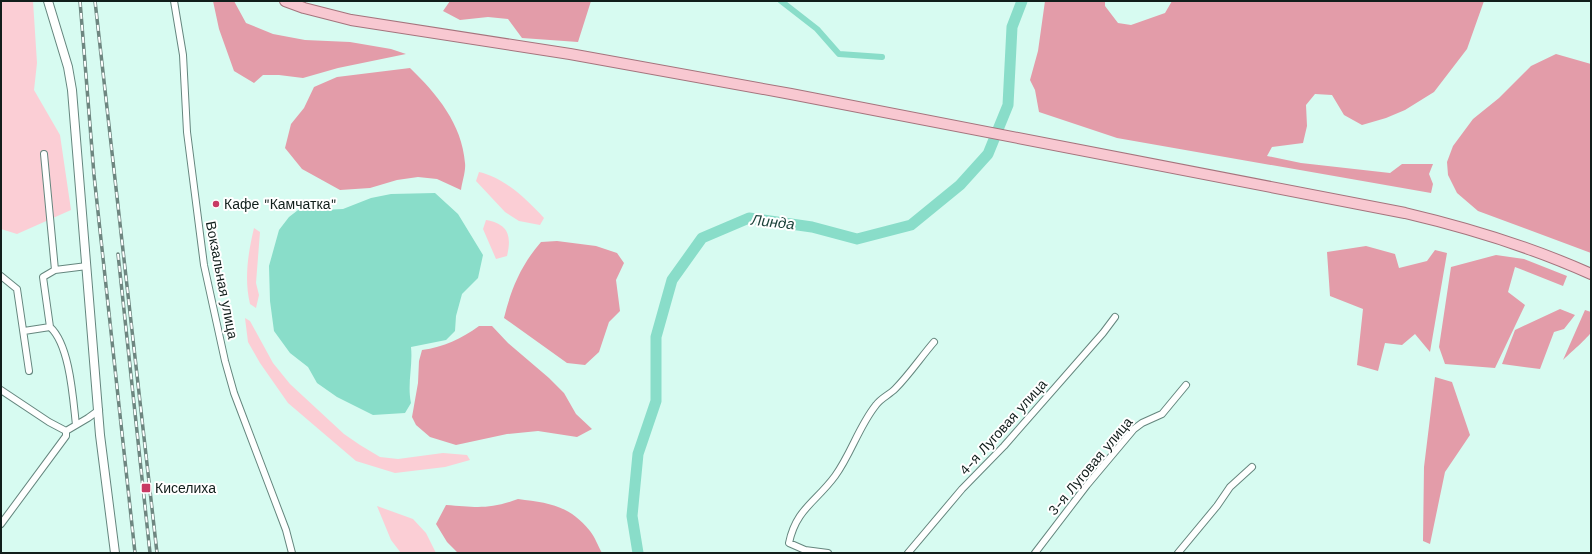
<svg xmlns="http://www.w3.org/2000/svg" width="1592" height="554" viewBox="0 0 1592 554" font-family="'Work Sans',sans-serif">
<rect width="100%" height="100%" fill="#d7fbf1"/>
<path fill="#fbced5" d="M1 1H33L37 63 34 90 60 135 71 210 17 234 1 229Z
M479 172C505 178 526 199 544 218L540 225 519 221 505 212 476 181Z
M486 220C508 224 512 235 507 256L496 259 483 229Z
M254 228 260 232 256 283 259 295 256 308 250 304C244 279 248 253 254 228Z
M245 318 250 321 273 363 290 384 344 434 360 445 380 457 398 459 443 453 467 455 470 460 445 467 395 473 356 461 288 403 260 363 248 342Z
M377 506 413 519 426 533 436 553H401L391 540Z"/>
<path fill="#e39ca9" d="M213 1H234L246 23 273 34 305 40 350 42 391 49 406 54 338 68 303 78 279 75H263L254 83 234 71 219 29Z
M450 1H591L578 42 522 38 508 19 488 17 460 20 443 11Z
M1045 1H1105V6L1118 23 1131 25 1165 13 1172 1H1484L1467 49 1434 92 1405 110 1386 118 1362 125 1344 115 1332 95 1315 94 1306 105 1307 126 1303 143 1272 147 1267 156 1301 163 1390 173 1402 164H1433L1429 174 1433 184 1431 193 1117 138 1039 112 1035 90 1030 80 1038 51Z
M1556 54 1591 64V253L1478 211 1457 193 1448 175 1447 162 1453 146 1473 119 1499 98 1531 66Z
M410 68C437 94 462 124 465 163 466 171 462 182 461 190L437 179 418 177 397 180 370 188 340 190 302 169 285 148 291 124 304 108 314 87 337 77Z
M557 241 596 246 617 253 624 263 616 280 620 311 609 322 599 352 585 365 567 363 504 318C511 289 521 265 541 242Z
M1366 246 1395 254 1399 268 1427 261 1435 250 1447 253 1430 352 1415 334 1402 345 1385 343 1378 371 1357 365 1363 309 1330 296 1327 252Z
M1496 255 1524 259 1567 276 1563 286 1515 267 1508 292 1525 305 1495 368 1445 364 1439 347 1451 267Z
M1560 309 1575 315 1564 329 1554 332 1540 369 1502 364 1515 330Z
M1585 310 1591 312C1591 318 1592 326 1591 332 1590 336 1568 355 1563 360Z
M479 326H492L508 343 549 378 564 393 576 414 592 429 577 437 538 431 507 434 456 445 430 437 416 425 412 417 418 383 419 361 422 350C444 347 461 339 479 326Z
M1435 377 1452 382 1470 435 1445 472 1430 544 1423 541 1424 467Z
M518 499C549 503 569 505 590 531 595 537 598 546 602 553H458L447 542 436 524 446 505C475 507 489 510 518 499Z"/>
<path fill="#89ddc9" d="M435 193 458 214 483 255 478 278 462 294 456 316 455 331 446 340 411 347C413 366 407 384 411 403L405 413 373 415 337 397 317 383 308 367 290 353 274 331 270 301 269 266 279 230 289 217 302 207 323 210 343 209 371 198 391 194Z"/>
<g fill="none" stroke-linecap="round" stroke-linejoin="round">
<path stroke="#89ddc9" stroke-width="6" d="M781 1 817 29 839 54 882 57"/>
<path stroke="#89ddc9" stroke-width="11" d="M638 553 632 516 638 454 656 401V337L672 280 702 238 749 218 812 227 857 239 911 225 960 185 988 154 1008 105 1012 27 1022 1"/>
<g stroke="#65867e" stroke-width="8">
<path id="minor" d="M174 1 183 55 187 132 204 265 225 361 234 393 286 530 292 553
M44 154 55 270
M1 276 17 289 29 371
M50 327 43 277 55 270 87 266
M24 331 50 327C70 345 73 399 76 425
M1 390 49 422 66 431 88 418 99 410
M1 524 66 436V431
M828 553 805 550 789 543C796 509 816 502 835 476 851 454 859 426 876 405 881 398 889 395 895 389 909 375 921 357 934 342
M908 553 962 489 1004 446 1103 333 1115 317
M1035 553 1087 485 1134 429 1142 423 1162 414 1186 385
M1178 553 1217 506 1230 487 1252 467"/>
</g>
<g stroke="#65867e" stroke-width="10">
<path id="tertiary" d="M48 1 68 67 72 90 100 435 115 553"/>
</g>
<g stroke="#a5747d" stroke-width="12">
<path id="primary" d="M285 1 304 8 351 20 570 54 791 94 1405 213C1469 228 1531 247 1591 274"/>
</g>
<use href="#minor" stroke="#fff" stroke-width="6"/>
<use href="#tertiary" stroke="#fff" stroke-width="8"/>
<use href="#primary" stroke="#f8c8d1" stroke-width="10"/>
<g stroke="#6e8680" stroke-width="3.5">
<path id="rail" d="M80 1 94 175 135 553
M95 1 157 553
M118 254 150 553"/>
</g>
<use href="#rail" stroke="#fff" stroke-width="2" stroke-dasharray="6" stroke-linecap="butt"/>
</g>
<g fill="#c83a64" stroke="#fff" stroke-width="1.5">
<circle cx="216" cy="204" r="4"/>
<rect x="141" y="483" width="10" height="10" rx="2"/>
</g>
<g text-anchor="middle" dominant-baseline="central" stroke-width="4" stroke-linejoin="round" paint-order="stroke">
<g font-size="14" fill="#111e1b" stroke="#fff" text-anchor="start">
<text x="224" y="204">Кафе "Камчатка"</text>
<text x="155" y="488">Киселиха</text>
</g>
<g font-size="14" fill="#111e1b" stroke="#fff">
<text transform="translate(222 280) rotate(79)">Вокзальная улица</text>
<text transform="translate(1003 427) rotate(-48)">4-я Луговая улица</text>
<text transform="translate(1090 466) rotate(-50)">3-я Луговая улица</text>
</g>
<g font-size="15" font-style="italic" fill="#173e36" stroke="#fff">
<text transform="translate(773 222) rotate(6)">Линда</text>
</g>
</g>
<rect width="1592" height="554" fill="none" stroke="#111e1b" stroke-width="4"/>
</svg>
